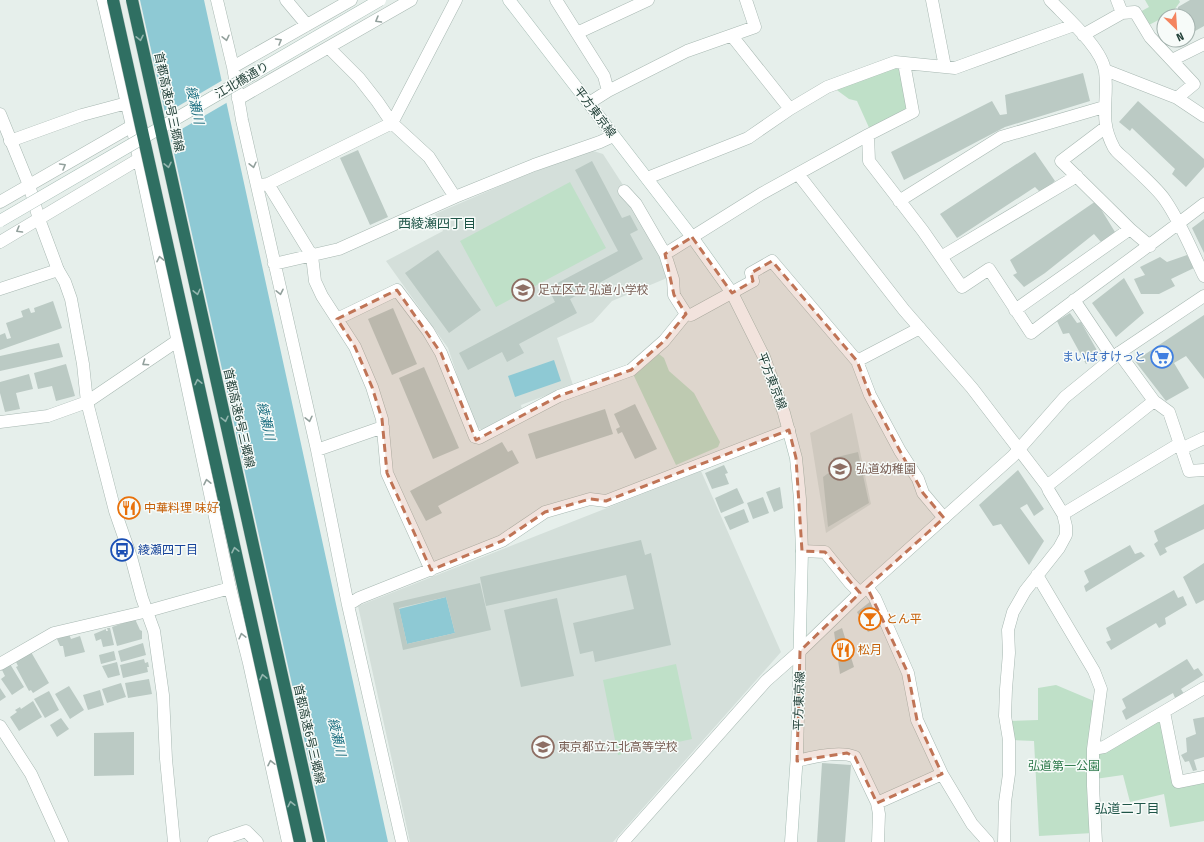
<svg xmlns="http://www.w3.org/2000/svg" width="1204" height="842" viewBox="0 0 1204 842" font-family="'Fira Sans Condensed','Noto Sans JP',sans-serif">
<rect width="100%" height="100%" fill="#e6efeb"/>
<path fill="#d4dfda" d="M590 150 603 154 625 188 658 251 667 278 612 301 593 322 557 338 573 385 521 405 522 410 482 430 474 425 448 348 386 261 443 231 435 214 519 178Z
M852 413 871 504 826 533 810 433Z
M701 471 781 652 613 842H410L358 606Z"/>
<path fill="#bfe0c8" d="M1145 0H1179L1180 2 1172 13 1147 26 1138 13 1149 7Z
M903 65 911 112 871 132 857 101 849 99 834 88Z
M570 182 606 248 496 307 460 241Z
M659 354 664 358 669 371 694 393 720 442 718 447 676 465 634 376Z
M676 664 692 739 618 755 603 680Z
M1056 685 1094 701 1089 750 1163 718 1176 786 1204 782V821L1170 827 1164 794 1130 802 1123 775 1088 780 1093 833 1039 836 1034 741 1012 740 1009 721 1038 720V688Z"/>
<path fill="#8ec9d4" d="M140 0H204L388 842H327Z
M554 360 561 381 515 397 508 376Z
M446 597 455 633 407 644 399 609Z"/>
<path fill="#e6efeb" d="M223 80 228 102 168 137 163 115Z"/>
<path fill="#bbcac4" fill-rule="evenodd" d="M1190 0H1204V26L1188 35V16H1175L1174 13 1178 10V7Z
M1083 73 1090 101 1005 127 904 180 891 152 992 101 1000 115 1007 114 1005 95Z
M1138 101 1204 159V167L1186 187 1172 174 1175 169 1132 128 1130 131 1119 122Z
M358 150 388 217 370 225 340 158Z
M1035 152 1055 181 1041 193 1035 187 957 238 940 214Z
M592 161 622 218 630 215 638 230 630 234 643 259 570 299 577 313 519 344 524 353 507 362 502 352 468 370 459 353 555 302 548 288 618 251 575 170Z
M1096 201 1115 232 1101 242 1094 234 1045 273 1024 287 1013 275 1017 273 1010 260Z
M1204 219V253L1192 228Z
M438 250 481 310 449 333 405 273Z
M1187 255 1194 268 1171 279 1175 286 1159 294H1141L1134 279 1145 275 1140 267 1160 257 1167 262Z
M1124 278 1144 313 1116 337 1092 303Z
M53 301 62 328 0 350V335L5 333 7 339 11 338 6 323 23 317 21 311 29 308 31 313 35 312 34 308Z
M393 308 417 364 392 375 368 319Z
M1070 313 1077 323 1081 322 1099 354 1086 364 1069 333 1063 334 1057 321Z
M1204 315V379L1186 356 1174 363 1189 388 1166 401 1135 361Z
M59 343 63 357 0 371V356Z
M66 364 75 396 56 401 52 386 38 389 34 373Z
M424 367 459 448 433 459 399 378Z
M29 374 33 389 16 393 20 409 5 412 0 393V382Z
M635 404 657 449 635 459 622 432 618 434 616 429 620 427 614 414Z
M605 409 613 434 536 459 528 434Z
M502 442 508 452 512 450 519 463 438 506 442 513 426 521 410 491Z
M858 452 869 503 828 527 823 477 834 469 833 458Z
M724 465 728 473 725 474 729 484 712 489 705 473Z
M1018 470 1044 509 1034 516 1027 504 1020 508 1044 541 1029 565 1001 524 993 526 979 505Z
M780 487 783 508 774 512 766 492Z
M737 488 744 503 721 513 715 498Z
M763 497 769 513 753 519 747 503Z
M1204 504V529L1165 548 1167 552 1160 556 1154 544 1158 541 1154 531Z
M744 509 749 522 730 530 724 517Z
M641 540 645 555 651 553 671 645 595 662 593 651 580 654 573 623 634 609 626 575 486 606 480 577Z
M1130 545 1135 554 1141 552 1145 556 1086 592 1084 586 1089 582 1084 571Z
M1204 563V600L1196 604 1183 577Z
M480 583 491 630 403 650 393 603ZM446 597 455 633 407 644 399 608Z
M1174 590 1178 598 1183 596 1187 605 1165 618 1166 624 1159 628 1156 623 1111 650 1106 642 1111 640 1106 628Z
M557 598 574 676 521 687 504 610Z
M871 601 882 626 868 632 857 612Z
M135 619 140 630 142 631V639L117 646 112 627Z
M107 628H110L114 645 103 647 101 639 96 641 94 634 106 629V631H108Z
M842 628 854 667 840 674 834 632Z
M69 634 71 639 80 636 85 652 65 657 63 646H60L57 639Z
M143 643 146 655 121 662 118 651Z
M114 651 116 660 101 664 99 655Z
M31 652 49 683 33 693 31 690 29 691 16 667 18 666 16 662Z
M144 659 145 663 148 662 149 667H147L148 672 123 678 120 665Z
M1187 659 1194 670 1198 668 1203 675 1181 689 1184 694 1175 698 1173 693 1126 720 1122 711 1126 708 1122 699Z
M117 662 120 675 108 678 102 666Z
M10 664 24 687 12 695 1 679 5 676 2 670Z
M149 679 152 694 128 698 125 683Z
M121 683 126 697 107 703 102 689Z
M69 686 84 710 70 719 55 694Z
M0 688 6 697 0 701Z
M100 690 104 705 88 710 83 695Z
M49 691 59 710 45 718 34 699Z
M33 701 42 717 19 731 10 717 17 712 15 710 20 707 21 709Z
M1204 717V757L1194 760 1197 770 1193 771 1189 761 1185 762 1181 755 1187 752 1186 738 1196 734 1193 719Z
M61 718 69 729 57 737 50 725Z
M134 732V775L94 776V733Z
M822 763 851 765 845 842H817Z"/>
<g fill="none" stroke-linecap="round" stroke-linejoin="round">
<g stroke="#a8b8b2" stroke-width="13">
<path id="minor" d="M103 0 132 126 230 588 249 663 288 842
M217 0 233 67 242 120 317 450 348 605 402 842
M286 0 307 25
M556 0 604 76 608 91
M932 0 945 67
M1050 0C1066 17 1102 48 1105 71 1109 100 1098 119 1114 148 1117 153 1123 157 1127 161 1138 172 1157 188 1165 200 1181 223 1192 251 1204 276
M1117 0 1122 13
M577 33 648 0
M1083 35 1122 13 1135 12 1150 37 1194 84 1177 98
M732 36 790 109
M329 48 359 78 377 101 392 123 429 157 455 197
M1172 60 1204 44
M233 67 351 0
M1105 70 1177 98 1204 116
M238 99 411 0
M589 103 608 91 687 51 755 27 746 0
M1106 127 1061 161 1130 229 1150 246
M868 135 869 161 923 231 962 287 989 269 1031 333C1088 289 1147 248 1204 204
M10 141 82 115 127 103
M798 174 904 310 972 388 1047 486 1049 491 1063 514 1066 526V535L1059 548 1025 591 1013 612 1008 630 1009 653 1006 689 1005 716 1009 740V774L1005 802 1004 842
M647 178 748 138 790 109 827 87 895 62 955 68 1074 25
M268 184 312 256 315 281 322 296 355 347 372 387 382 419 387 473 431 570
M261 185 268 184 392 123 456 0
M624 191 636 204 665 254 673 279 674 295 686 314 691 315 753 281 751 273 772 261 857 361 870 395 900 451 918 479 923 493 944 518
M899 201 1001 137 1104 107
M0 202 132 126
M0 242 139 159
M665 254 761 194 868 135 913 112 904 63
M941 257 1077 176
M274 264 339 249 455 197 534 165 600 142 613 136
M0 289 58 270
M1074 300 1113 358
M1015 310 1130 229
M337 319 397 290 428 331 441 353 475 437 479 438 559 396 631 370 664 341 686 314
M1119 353 1154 401 1169 412 1189 471 1204 470
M857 361 920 328
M0 422 48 416 87 402 177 341
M1181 449 1204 438
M317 450 383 427
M1047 486 1154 401
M1063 514 1179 444
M802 551 825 552 850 583 860 593
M1037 575 1094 671 1101 689 1093 749V786L1096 842
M867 587 875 598 908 673 917 720 942 774 972 824 988 842
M348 605 359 598 502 541 545 512 590 499 606 501 789 430
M0 664 54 633 148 611 230 588
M1164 712 1178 782 1204 777
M0 726 31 774 62 842
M1093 749 1104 747 1204 688
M797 761C812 757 840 750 855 757L877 803 879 814 878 842
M877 803 942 774
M214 842 246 831 257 842"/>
</g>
<g stroke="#a8b8b2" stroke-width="13">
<path id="tertiary" d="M0 114 29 185 39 219 58 270 65 282 71 299 83 364 87 402 115 511 131 557 142 598 154 631 163 695 166 759 174 842
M623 842 766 681 800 651 860 593 1013 456 1065 397 1119 353 1204 296"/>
</g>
<g stroke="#a4bbb3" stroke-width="13">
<path id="secondary" d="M509 0 692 237 732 293 764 357 784 413 796 458 800 499 802 551 797 754 791 842"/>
</g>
<use href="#minor" stroke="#fff" stroke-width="12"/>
<use href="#tertiary" stroke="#fff" stroke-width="12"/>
<use href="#secondary" stroke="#fff" stroke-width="12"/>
<g stroke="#a4bbb3" stroke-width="13" stroke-linecap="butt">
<path id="secondary-bridge" d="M0 221 380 0"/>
</g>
<g stroke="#c2cac8" stroke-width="13" stroke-linecap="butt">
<path id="motorway-bridge" d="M113 0 300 842
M132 0 319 842"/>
</g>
<use href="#secondary-bridge" stroke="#fff" stroke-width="12"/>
<use href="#motorway-bridge" stroke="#2f6f62" stroke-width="12"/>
</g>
<defs><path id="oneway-chevron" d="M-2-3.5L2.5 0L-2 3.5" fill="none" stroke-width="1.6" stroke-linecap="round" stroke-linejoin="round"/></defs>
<g stroke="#92a09c">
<use href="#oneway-chevron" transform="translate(378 20) rotate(150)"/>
<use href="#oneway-chevron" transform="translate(226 38) rotate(77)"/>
<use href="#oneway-chevron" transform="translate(279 41) rotate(-30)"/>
<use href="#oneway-chevron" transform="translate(253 165) rotate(77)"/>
<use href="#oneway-chevron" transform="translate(63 166) rotate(-30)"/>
<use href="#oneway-chevron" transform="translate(19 230) rotate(150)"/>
<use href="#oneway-chevron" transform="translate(160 259) rotate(-102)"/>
<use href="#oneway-chevron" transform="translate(280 292) rotate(78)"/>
<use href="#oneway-chevron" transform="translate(145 363) rotate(146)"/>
<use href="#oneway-chevron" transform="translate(309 419) rotate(77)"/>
<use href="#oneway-chevron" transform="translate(207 482) rotate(-102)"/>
<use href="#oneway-chevron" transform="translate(242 636) rotate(-104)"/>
<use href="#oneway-chevron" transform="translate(271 763) rotate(-102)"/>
</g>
<g stroke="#93b5ae">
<use href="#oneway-chevron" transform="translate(140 38) rotate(78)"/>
<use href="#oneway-chevron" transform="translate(168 165) rotate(78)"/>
<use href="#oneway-chevron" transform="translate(197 292) rotate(77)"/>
<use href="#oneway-chevron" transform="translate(198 382) rotate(-102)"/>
<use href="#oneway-chevron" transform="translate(225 419) rotate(77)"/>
<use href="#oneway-chevron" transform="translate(235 550) rotate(-102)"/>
<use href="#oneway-chevron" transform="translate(263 677) rotate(-102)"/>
<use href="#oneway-chevron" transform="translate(291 804) rotate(-102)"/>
</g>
<path fill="#c07456" fill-opacity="0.2" stroke="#c07456" stroke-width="3" stroke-dasharray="8 5" stroke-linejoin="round" d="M692 237 732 293 753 281 751 273 772 261 857 361 870 395 900 451 923 493 944 518 867 587 908 673 917 720 942 774 877 803 855 757 847 753 797 761 800 651 860 593 825 552 802 551 796 458 789 430 606 501 590 499 545 512 502 541 431 570 387 473 382 419 372 387 355 347 337 319 397 290 441 353 476 440 559 396 631 370 664 341 686 314 674 295 665 254Z"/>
<defs>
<g id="school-ring" transform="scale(1.15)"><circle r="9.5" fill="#f7fbf9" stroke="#8d6e63" stroke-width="1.5"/><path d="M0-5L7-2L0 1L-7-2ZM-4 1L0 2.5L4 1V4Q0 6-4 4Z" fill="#8d6e63"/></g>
<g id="supermarket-ring" transform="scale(1.15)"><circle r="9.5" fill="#f7fbf9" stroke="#3f7fe0" stroke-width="1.5"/><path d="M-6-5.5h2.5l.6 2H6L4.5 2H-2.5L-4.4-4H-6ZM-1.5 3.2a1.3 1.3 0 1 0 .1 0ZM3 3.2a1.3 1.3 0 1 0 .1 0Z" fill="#3f7fe0"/></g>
<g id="restaurant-ring" transform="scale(1.15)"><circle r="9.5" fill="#f7fbf9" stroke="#e8710a" stroke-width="1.5"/><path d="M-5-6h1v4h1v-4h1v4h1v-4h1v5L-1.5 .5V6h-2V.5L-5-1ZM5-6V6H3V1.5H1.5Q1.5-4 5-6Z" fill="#e8710a"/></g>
<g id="bus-ring" transform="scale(1.15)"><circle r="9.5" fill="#f7fbf9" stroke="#1a4fb4" stroke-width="1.5"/><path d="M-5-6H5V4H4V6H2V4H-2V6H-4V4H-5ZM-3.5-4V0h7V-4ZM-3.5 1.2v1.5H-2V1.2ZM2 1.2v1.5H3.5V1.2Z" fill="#1a4fb4"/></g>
<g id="bar-ring" transform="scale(1.15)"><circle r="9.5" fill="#f7fbf9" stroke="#e8710a" stroke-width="1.5"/><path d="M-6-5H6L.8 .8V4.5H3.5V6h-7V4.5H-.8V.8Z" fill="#e8710a"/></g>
</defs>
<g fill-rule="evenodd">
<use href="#school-ring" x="523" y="290"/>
<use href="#supermarket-ring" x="1162" y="357"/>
<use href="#school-ring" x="840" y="469"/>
<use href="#restaurant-ring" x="129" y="508"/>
<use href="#bus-ring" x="122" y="550"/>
<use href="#bar-ring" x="870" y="619"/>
<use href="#restaurant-ring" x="843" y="650"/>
<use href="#school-ring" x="543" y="747"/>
</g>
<g text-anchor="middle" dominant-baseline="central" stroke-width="3" stroke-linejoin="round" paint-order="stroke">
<g font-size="12" fill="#24423a" stroke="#f7fbf9">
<text transform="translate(242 80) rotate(-30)">江北橋通り</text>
<text transform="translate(169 102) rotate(78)">首都高速6号三郷線</text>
<text transform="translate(595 112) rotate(53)">平方東京線</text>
<text transform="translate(772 381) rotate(69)">平方東京線</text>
<text transform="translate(239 418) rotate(77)">首都高速6号三郷線</text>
<text transform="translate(799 701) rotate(-88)">平方東京線</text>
<text transform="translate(309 734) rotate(77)">首都高速6号三郷線</text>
</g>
<g font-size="12" fill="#785e54" stroke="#f7fbf9" text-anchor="start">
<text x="538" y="290">足立区立 弘道小学校</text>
<text x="856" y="469">弘道幼稚園</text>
<text x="558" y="747">東京都立江北高等学校</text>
</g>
<g font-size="12" fill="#366cbe" stroke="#f7fbf9" text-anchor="end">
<text x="1146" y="357">まいばすけっと</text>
</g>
<g font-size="12" fill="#c56008" stroke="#f7fbf9" text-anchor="start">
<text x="144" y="508">中華料理 味好</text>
<text x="886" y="619">とん平</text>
<text x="858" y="650">松月</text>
</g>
<g font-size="12" fill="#164399" stroke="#f7fbf9" text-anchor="start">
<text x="138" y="550">綾瀬四丁目</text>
</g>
<g font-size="12" fill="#2d7a4b" stroke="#f7fbf9">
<text x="1064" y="766">弘道第一公園</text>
</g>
<g font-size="13" font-style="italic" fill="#1c6f80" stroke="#f7fbf9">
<text transform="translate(195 105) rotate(77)">綾瀬川</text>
<text transform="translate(266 421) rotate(77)">綾瀬川</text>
<text transform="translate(337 737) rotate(77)">綾瀬川</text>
</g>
<g font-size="13" fill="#1f5548" stroke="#f7fbf9">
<text x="437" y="223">西綾瀬四丁目</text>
<text x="1127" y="808">弘道二丁目</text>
</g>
</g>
<g transform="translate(1176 28) rotate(155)"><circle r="19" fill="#f7fbf9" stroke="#a3b1ad"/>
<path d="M0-3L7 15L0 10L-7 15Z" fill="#f4845f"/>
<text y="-6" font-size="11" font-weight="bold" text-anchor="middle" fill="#24423a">N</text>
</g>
</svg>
